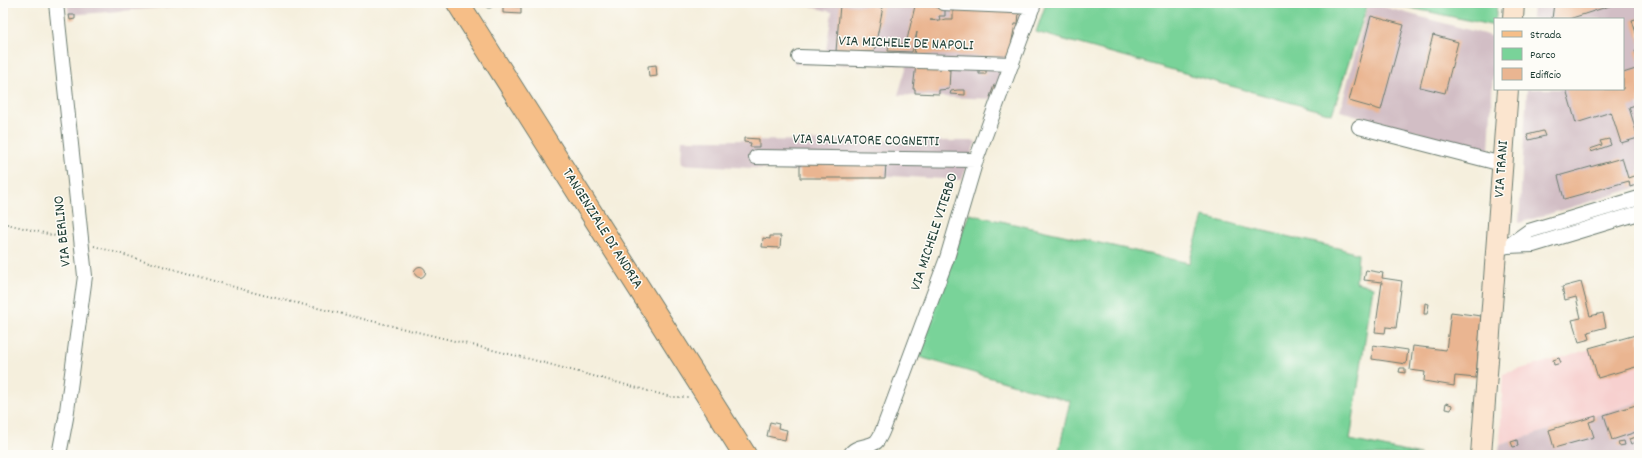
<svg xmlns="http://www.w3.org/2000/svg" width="1642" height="458" viewBox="0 0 1642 458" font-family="Dekko,sans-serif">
<rect width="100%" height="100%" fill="#fdfcf7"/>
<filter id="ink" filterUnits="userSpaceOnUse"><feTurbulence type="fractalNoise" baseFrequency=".025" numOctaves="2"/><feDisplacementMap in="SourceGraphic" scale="8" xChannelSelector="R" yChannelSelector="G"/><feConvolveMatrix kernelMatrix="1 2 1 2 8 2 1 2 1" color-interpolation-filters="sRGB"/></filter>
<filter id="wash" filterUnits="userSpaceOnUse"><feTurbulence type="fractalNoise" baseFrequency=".012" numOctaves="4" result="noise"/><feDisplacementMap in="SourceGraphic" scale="16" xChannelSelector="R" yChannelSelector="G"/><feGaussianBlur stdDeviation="0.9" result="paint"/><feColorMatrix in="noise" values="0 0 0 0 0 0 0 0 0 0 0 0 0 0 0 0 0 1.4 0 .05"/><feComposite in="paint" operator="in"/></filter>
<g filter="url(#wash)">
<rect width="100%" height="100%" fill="#f5efdd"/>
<path fill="#f7d0cf" d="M1639 335V403L1500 445 1503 374Z"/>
<path fill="#d2bec5" d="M67 3H211V4L69 15Z
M796 3H1025L994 99 898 95 907 65 795 64 793 51H826L832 12Z
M1369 3 1495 37 1489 151 1340 111Z
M1533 3H1639V187L1519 223 1527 89H1623V19H1532Z
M682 140 976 141 962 180 681 164Z
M1639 402V455H1498L1500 445Z"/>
<path fill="#79d399" stroke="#4c8866" d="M1046 3H1368L1332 114 1036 32Z
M1388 3H1497L1495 26Z
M969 214 1189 263 1203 217 1338 248 1358 254 1356 282 1373 287 1350 440 1421 455H1058L1070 401 916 356Z"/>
<g id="blocks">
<path fill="#eab591" d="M1554 3H1619L1569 19H1552Z
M840 5 883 7 874 52 836 51Z
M503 6 521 7V14L503 13Z
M915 6 945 7V16H939L940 20H930L939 21 945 19H953V9L1019 12 1018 24H1015L1009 57 914 54 917 32 912 52 888 51 889 44H906Z
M69 15H75V19L70 20Z
M1371 16 1404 25 1381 110 1349 101Z
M1639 18V43L1632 20Z
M1433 35 1458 42 1445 93 1420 87Z
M1639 50V62L1635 51Z
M916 64 947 67 948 70H950L949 89 939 90V94L915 93V89H913Z
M656 65 657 76 649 77 648 66Z
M979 68H986V74H979Z
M1639 68V104L1629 107 1638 138 1621 143 1611 112 1576 123 1566 89H1623V73Z
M994 85 997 86 993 97H990Z
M958 90H965V95L950 94 951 91Z
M1543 131 1545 136 1529 140 1527 135Z
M744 138 759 139V147H750L751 143 744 142Z
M1609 139 1611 145 1591 152 1590 149 1602 145 1600 141Z
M1622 158 1628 178 1639 174V184L1630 187 1629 181 1564 199 1558 176Z
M800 164H886L885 178H800Z
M770 236H781L780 248 762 247 763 238 770 239Z
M414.5 272a5.5 5.5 0 1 1 11 0a5.5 5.5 0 1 1-11 0Z
M1366 270 1383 273 1382 278 1402 281 1396 328 1386 327 1385 333 1375 332 1382 282 1364 280Z
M1581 282 1590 316 1603 313 1606 327 1588 332 1590 339 1579 342 1572 320 1581 318 1576 297 1565 300 1562 287Z
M1425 303 1429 304 1427 314H1424Z
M1451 312 1481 316 1476 378 1455 376 1454 386 1424 381 1425 372 1410 370 1413 346 1446 350Z
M1639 334V366L1598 378 1589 348Z
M1373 345 1408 350 1406 364 1372 359Z
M1559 358 1561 363 1554 365 1553 360Z
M1400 368H1405V373L1399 372Z
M1446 403 1452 405 1451 410 1445 409Z
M1639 404V431L1612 440 1604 415Z
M1596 416V420L1589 422 1594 437 1554 448 1549 430Z
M770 422 779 424 778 428 787 430 785 440 767 436Z
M1637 437 1638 441 1631 444 1629 439Z
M1517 440 1518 446 1513 447 1511 442Z
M1624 441 1625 445 1619 446 1618 442Z"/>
</g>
</g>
<g filter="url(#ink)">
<use href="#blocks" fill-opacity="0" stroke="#6a7b6f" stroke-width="1"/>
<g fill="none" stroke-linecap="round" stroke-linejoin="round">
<g stroke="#6a7b6f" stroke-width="9">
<path id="service" d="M488 3 489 4"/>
</g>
<g stroke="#6a7b6f" stroke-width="16">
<path id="minor" d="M56 3 85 276 66 418 59 455
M943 3 1033 7
M799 57 1012 64
M1359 127 1502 164
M756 157 976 160
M1508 246 1529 231 1639 198
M1495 249 1508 246 1533 245 1639 213
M850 455C855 445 868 448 876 442 880 438 882 432 884 427L947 258 976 160 1034 3"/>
</g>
<g stroke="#6a7b6f" stroke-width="22">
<path id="secondary" d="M1513 19 1514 3
M1481 455 1508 89"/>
</g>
<g stroke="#6a7b6f" stroke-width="24">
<path id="primary" d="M458 3 745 455"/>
</g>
<path stroke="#6a7b6f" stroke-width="2" stroke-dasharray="1 3" stroke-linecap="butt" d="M3 223 68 239
M94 246 255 293 530 359 671 397H688"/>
<use href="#service" stroke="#fff" stroke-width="7"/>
<use href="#minor" stroke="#fff" stroke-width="14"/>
<use href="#secondary" stroke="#fbe5cf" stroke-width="20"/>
<use href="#primary" stroke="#f6be87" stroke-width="22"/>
</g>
</g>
<g text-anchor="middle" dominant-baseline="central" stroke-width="3" stroke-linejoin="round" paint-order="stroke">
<g font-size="15" fill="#1f3d34" stroke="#fdfcf7">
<text transform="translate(906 44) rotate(2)">VIA MICHELE DE NAPOLI</text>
<text transform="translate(866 141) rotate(1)">VIA SALVATORE COGNETTI</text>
<text transform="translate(1502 169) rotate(-86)">VIA TRANI</text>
<text transform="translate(602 229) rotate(58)">TANGENZIALE DI ANDRIA</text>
<text transform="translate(63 231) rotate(-96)">VIA BERLINO</text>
<text transform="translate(935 232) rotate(-72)">VIA MICHELE VITERBO</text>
</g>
</g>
<rect width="1642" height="458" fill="none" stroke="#fdfcf7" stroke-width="16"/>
<rect x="1494" y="18" width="130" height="72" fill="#fdfcf7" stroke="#a4b0a9"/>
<rect x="1502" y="31" width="20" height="6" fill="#f6be87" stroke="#a4b0a9"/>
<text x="1530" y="38" font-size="12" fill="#1f3d34">Strada</text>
<rect x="1502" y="48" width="20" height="12" fill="#79d399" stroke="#a4b0a9"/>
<text x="1530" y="58" font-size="12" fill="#1f3d34">Parco</text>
<rect x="1502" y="68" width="20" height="12" fill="#eab591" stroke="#a4b0a9"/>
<text x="1530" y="78" font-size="12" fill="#1f3d34">Edificio</text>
</svg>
